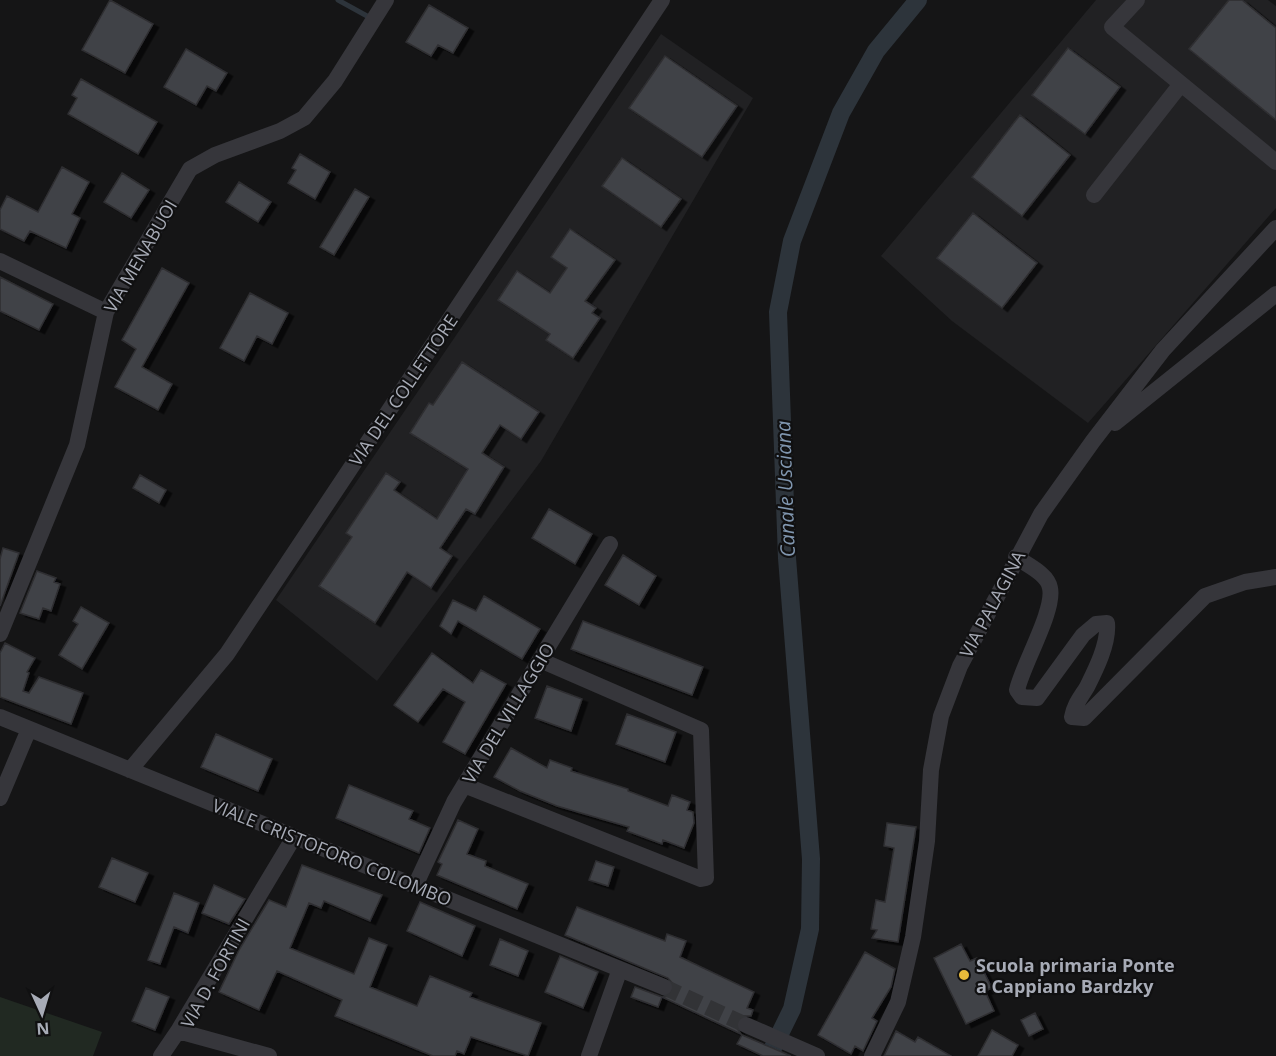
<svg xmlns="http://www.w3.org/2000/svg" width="1276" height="1056" viewBox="0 0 1276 1056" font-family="'Open Sans',sans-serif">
<defs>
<filter id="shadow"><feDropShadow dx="5.5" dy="3.5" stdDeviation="0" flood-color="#0009"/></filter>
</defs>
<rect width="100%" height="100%" fill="#151516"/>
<path fill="#212123" d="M1096 0H1268L1276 6V208L1088 423 952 321 881 256Z
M661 34 753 98 541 461 377 681 276 600Z"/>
<path fill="#212922" d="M0 997 102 1032 93 1056H0Z"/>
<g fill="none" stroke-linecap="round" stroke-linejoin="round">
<path stroke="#2d343b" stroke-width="5" d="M338 0 367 16"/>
<path stroke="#2d343b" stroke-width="18" d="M769 1056 792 1009 810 929 811 859 787 558 778 312 792 241 841 113 876 51 918 0"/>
</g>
<path fill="#414246" stroke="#2f2f32" stroke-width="1.5" filter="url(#shadow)" d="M110 0 153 24 125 73 82 50Z
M1229 0H1242L1276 28V120L1189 49Z
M429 5 468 28 453 53 438 45 431 56 406 42Z
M1068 48 1120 87 1085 134 1032 95Z
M186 49 227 73 216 91 207 86 196 105 164 87Z
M665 56 737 106 702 157 629 108Z
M81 79 157 122 138 154 68 114 77 98 72 95Z
M1020 115 1070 155 1022 216 972 177Z
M300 154 330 172 315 199 288 183 296 170 292 168Z
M622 158 681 199 661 227 602 186Z
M62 167 89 182 72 214 80 218 66 248 30 231 24 241 0 229V210L7 196 38 212Z
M122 173 149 190 131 218 104 202Z
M239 182 271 202 258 222 226 202Z
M355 189 369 197 334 255 320 247Z
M973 213 1037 263 1002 308 937 258Z
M570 229 615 260 585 301 596 308 592 313 600 318 573 358 546 340 550 334 498 300 517 271 550 293 567 268 551 257Z
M162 268 189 283 142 367 172 384 158 410 115 387 136 349 122 340Z
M0 277 53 304 39 330 0 311Z
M250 293 288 313 272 344 257 336 244 361 220 348Z
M462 362 539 412 521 439 500 425 482 453 504 467 475 514 466 509 440 548 452 556 431 588 407 572 375 623 319 586 352 537 346 533 386 473 400 482 394 490 437 519 468 469 410 433 429 403 433 405Z
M140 475 166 490 159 503 133 488Z
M549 509 592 534 575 564 532 538Z
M3 548 19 553 0 606V559Z
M623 555 656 576 639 605 605 585Z
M37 571 56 578 54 582 60 584 51 611 43 608 39 619 20 613Z
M484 596 540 629 522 659 458 621 451 634 440 626 453 600 476 611Z
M81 607 109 623 82 669 59 655 78 624 73 621Z
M583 621 703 667 692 695 571 649Z
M5 643 35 658 27 672 29 673 23 691 29 693 39 677 83 693 71 724 0 697V653Z
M432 653 473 683 481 670 506 684 465 754 443 742 465 702 443 689 418 722 394 705Z
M547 686 582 699 571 731 535 718Z
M627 714 676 732 665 762 616 744Z
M216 734 272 759 258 791 201 767Z
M511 748 547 768 550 760 572 768 571 771 628 789V791L668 806 672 795 690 802 687 810 693 812 694 823 684 848 663 840 662 844 627 831 629 827 557 806 520 791 494 777Z
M349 785 413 811 409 819 430 828 419 853 336 818Z
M458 820 478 829 467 854 486 861 485 866 528 884 517 909 437 875 442 864 438 862Z
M887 823 916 827 898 942 872 938 877 930 871 929 876 900 885 902 894 848 884 846Z
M112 858 148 873 135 902 99 887Z
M596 861 614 867 608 886 589 880Z
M302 865 382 895 370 921 324 901 321 908 309 903 290 948 354 974 369 938 387 945 370 987 417 1006 430 976 472 993 470 997 541 1023 528 1056 471 1037 464 1054 457 1051 455 1056H433L335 1016 342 1000 277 971 259 1010 219 992 239 950 269 900 286 907Z
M214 885 245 899 229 924 202 913Z
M174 893 199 903 188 933 174 927 160 964 148 960Z
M420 902 475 926 462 956 407 931Z
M577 907 665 941 667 934 686 941 680 957 754 992 747 1008 753 1010 751 1016H740L736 1021V1027L741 1034 662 997 670 996 674 990V985L668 978 565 935Z
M500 939 528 951 518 976 490 965Z
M961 944 970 961 977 958 992 988 985 991 994 1011 966 1024 934 958Z
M865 952 895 969 891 987 872 1018 877 1021 863 1051 855 1046 851 1054 818 1035Z
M560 956 598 972 583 1008 545 992Z
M635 987 662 997 658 1007 631 997Z
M146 988 169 997 155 1030 132 1021Z
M1035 1013 1043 1029 1029 1036 1021 1020Z
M992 1030 1018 1045 1012 1056H978Z
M896 1031 915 1042 918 1037 951 1056H884Z
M742 1035 791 1056H763L737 1044Z"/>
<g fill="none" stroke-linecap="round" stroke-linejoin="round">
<path stroke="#323336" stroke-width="16" stroke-dasharray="16 8" stroke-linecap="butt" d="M664 987 746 1025"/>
<path stroke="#36363b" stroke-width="16" d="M1137 0 1112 27 1276 162
M1094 195 1181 84
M0 261 106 312
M1115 423 1276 294
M1016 557C1027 565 1048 574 1050 588 1055 610 1023 664 1017 690L1022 697 1037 698 1083 635 1096 624 1107 623C1109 643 1096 669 1087 687 1081 697 1074 705 1072 717L1084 718 1205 596 1245 582 1276 577
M0 634 77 445 106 312 190 169 215 155 280 131 304 118 335 81 386 0
M0 717 664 987
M130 770 227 654 662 0
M464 785 701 879 706 878 701 730 540 660
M0 798 29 729
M415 886 454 802 610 544
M746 1025 817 1056
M161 1056 178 1031
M269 1056 178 1031 294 837
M589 1056 620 969
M872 1056 898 1002 913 937 927 841 931 770 941 716 960 666 1041 514 1093 441 1163 350 1276 228"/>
</g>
<circle fill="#e8ba3a" stroke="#101011" stroke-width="2" cx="964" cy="975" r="6"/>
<g text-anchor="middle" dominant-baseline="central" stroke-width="4.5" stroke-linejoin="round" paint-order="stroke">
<g font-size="18" fill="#a7abb6" stroke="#101011">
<text transform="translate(140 256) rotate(-60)">VIA MENABUOI</text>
<text transform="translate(403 390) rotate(-56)">VIA DEL COLLETTORE</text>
<text transform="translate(992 604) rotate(-62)">VIA PALAGINA</text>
<text transform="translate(508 713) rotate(-59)">VIA DEL VILLAGGIO</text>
<text transform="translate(332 852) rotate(22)">VIALE CRISTOFORO COLOMBO</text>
<text transform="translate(215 973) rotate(-61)">VIA D. FORTINI</text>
</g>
<g font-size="18" font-weight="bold" fill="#a7abb6" stroke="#101011" text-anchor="start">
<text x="976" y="965">Scuola primaria Ponte<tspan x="976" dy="21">a Cappiano Bardzky</tspan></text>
</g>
<g font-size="20" font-style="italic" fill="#8096af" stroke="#101011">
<text transform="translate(785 489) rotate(-92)">Canale Usciana</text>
</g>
</g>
<g transform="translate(42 1014) rotate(176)" stroke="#101011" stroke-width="4.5" paint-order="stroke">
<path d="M0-4.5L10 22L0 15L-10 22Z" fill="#a7abb6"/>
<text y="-9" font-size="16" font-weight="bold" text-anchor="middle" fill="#a7abb6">N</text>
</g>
</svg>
